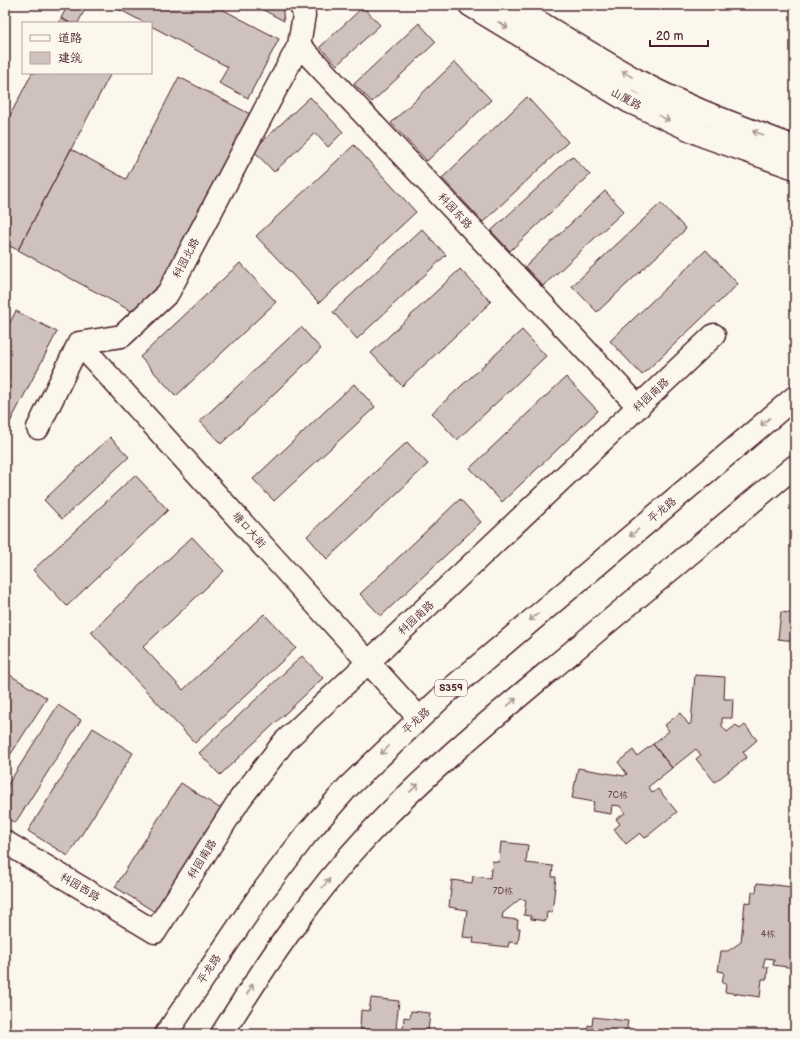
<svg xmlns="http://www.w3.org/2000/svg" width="800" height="1039" viewBox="0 0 800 1039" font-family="'Balsamiq Sans','LXGW WenKai TC',sans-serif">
<rect width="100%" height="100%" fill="#fbf7ec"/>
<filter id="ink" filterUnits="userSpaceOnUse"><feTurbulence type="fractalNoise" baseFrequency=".025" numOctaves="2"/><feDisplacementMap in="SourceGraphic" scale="8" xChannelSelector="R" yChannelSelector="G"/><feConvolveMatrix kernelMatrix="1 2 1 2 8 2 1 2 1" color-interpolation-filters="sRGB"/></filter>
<g filter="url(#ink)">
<path fill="#cfc2bc" stroke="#4a1f2b" d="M68 5H87L78 23H70L61 18Z
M111 5H214L279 39 248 98 219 83 228 67 151 26V23H145Z
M254 5H282L284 21Z
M363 7 380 25 337 65 320 47Z
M61 18 70 23H59Z
M419 23 436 42 372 102 354 84Z
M455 62 491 100 427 161 391 123Z
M32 73H111L18 250 5 244V125Z
M179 77 250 114 155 294 133 312 18 250 71 149 126 179Z
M310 97 343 132 328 147 315 133 274 172 253 150Z
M527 97 568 142 483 222 442 178Z
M354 145 416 212 319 303 256 236Z
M572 156 590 175 510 251 491 231Z
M605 191 624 211 543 286 525 267Z
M661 203 686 229 597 312 572 286Z
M422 229 446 255 357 339 333 312Z
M706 250 738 284 642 375 610 341Z
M240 263 276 302 176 396 140 357Z
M460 269 491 302 402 386 371 353Z
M16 311 57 332 6 430 5 332Z
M301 327 321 349 221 444 200 421Z
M522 330 546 356 457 440 432 413Z
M566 377 598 411 502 502 470 468Z
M354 384 375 407 274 501 253 479Z
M110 437 129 457 62 519 44 500Z
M407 442 428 464 327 559 307 536Z
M135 475 168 510 67 606 33 570Z
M460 499 481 522 381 616 360 594Z
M192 537 224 571 143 647 183 690 264 614 296 648 195 743 91 632Z
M781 612 795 614V641L778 639Z
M795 646V669L792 668Z
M302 656 323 678 220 775 199 753Z
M5 672 47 698 5 763Z
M695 675 725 677 724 699H733L732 718H722V726L727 732 736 725 740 729 745 725 757 740 743 752 747 757 715 782 696 759 701 755 696 749 672 768 653 744 669 731 665 725 680 713 689 725 691 723Z
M58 705 81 720 15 823 5 817V789Z
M93 728 133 753 68 856 28 831Z
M653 744 672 768 648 787 653 793 658 789 677 812 645 838 640 833 626 844 614 829 620 824 616 819 625 813 620 806 612 805 611 814 592 811 594 802 572 798 578 768 624 776 627 774 618 762 633 750 637 756Z
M181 783 221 809 155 912 115 887Z
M501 842 528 845 526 863 553 866 552 877H556L552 913 547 912 546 921 531 919V916L524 915 526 900 520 899 503 913 502 918 518 920 517 928H520L518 943 509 942 508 947 473 943 474 938 463 937 467 910 449 907 452 880 472 883 473 876 490 878 492 861 499 862Z
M757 883 792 887 790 903 795 904 792 926H795V968L773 965 774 959 765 958 763 967H768L767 979H762L760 997 725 992 726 984 722 983 724 972 718 971 721 951H728L741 942 745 902 751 903 752 892H756Z
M371 998 399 1001 396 1028 403 1029 404 1017 410 1018 411 1011 430 1013 428 1031 435 1032V1034H373V1030L360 1029 361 1010 369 1011Z
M593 1017 628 1021 626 1034H587L588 1025 592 1026Z"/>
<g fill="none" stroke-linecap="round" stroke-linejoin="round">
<g stroke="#4a1f2b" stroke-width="25">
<path id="minor" d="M301 5 304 15 299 45 639 407
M470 5 630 102 704 136 795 168
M510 5C553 30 595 57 638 81 688 108 742 127 795 147
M79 343 419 718
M38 428 79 343 122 336 168 293 299 45
M5 842 155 932 240 799 284 742 714 335"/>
</g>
<g stroke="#4a1f2b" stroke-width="25">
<path id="major" d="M166 1034 260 895 305 836 348 787 445 694 795 397
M222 1034C266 964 312 895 369 834 428 771 494 717 560 662 638 597 717 531 795 466"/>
</g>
<use href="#minor" stroke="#fbf7ec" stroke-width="22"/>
<use href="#major" stroke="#fbf7ec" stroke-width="22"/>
</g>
<defs><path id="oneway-shaft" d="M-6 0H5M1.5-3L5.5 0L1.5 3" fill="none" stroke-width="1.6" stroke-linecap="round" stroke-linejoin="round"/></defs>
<g stroke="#ab9695">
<use href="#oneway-shaft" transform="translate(503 25) rotate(32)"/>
<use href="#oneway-shaft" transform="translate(627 74) rotate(-149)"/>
<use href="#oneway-shaft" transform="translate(664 118) rotate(26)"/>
<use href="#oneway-shaft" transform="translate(758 133) rotate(-160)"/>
<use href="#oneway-shaft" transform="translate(765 422) rotate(140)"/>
<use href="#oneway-shaft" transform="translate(634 533) rotate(140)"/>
<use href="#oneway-shaft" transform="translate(534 617) rotate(140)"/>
<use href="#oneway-shaft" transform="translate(512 702) rotate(-40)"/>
<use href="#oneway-shaft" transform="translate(385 750) rotate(135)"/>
<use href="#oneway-shaft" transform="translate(414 788) rotate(-43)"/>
<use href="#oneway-shaft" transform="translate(326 883) rotate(-52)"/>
<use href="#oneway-shaft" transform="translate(250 989) rotate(-58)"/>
</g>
</g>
<g text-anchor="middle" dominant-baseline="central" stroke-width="4" stroke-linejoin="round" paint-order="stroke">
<g font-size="9" fill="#6b484f">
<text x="618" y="795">7C栋</text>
<text x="503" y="891">7D栋</text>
<text x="768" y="934">4栋</text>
</g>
<rect fill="#fbf7ec" stroke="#7f6065" stroke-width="1" x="435" y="680" width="32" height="16" rx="3"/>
<g font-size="10" font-weight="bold" fill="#4a1f2b">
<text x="451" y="688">S359</text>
</g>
<g font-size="11" fill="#4a1f2b" stroke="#fbf7ec">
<text transform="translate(626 99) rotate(28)">山厦路</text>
<text transform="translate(455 211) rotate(47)">科园东路</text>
<text transform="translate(186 258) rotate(-62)">科园北路</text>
<text transform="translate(651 395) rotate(-43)">科园南路</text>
<text transform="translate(662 510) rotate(-40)">平龙路</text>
<text transform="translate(249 530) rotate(48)">塘口大街</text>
<text transform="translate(416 618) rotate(-43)">科园南路</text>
<text transform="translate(416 721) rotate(-43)">平龙路</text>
<text transform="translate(202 859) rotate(-58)">科园南路</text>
<text transform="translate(80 887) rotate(31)">科园西路</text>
<text transform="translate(209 969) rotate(-56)">平龙路</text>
</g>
</g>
<rect width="800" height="1039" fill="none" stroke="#fbf7ec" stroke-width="20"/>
<rect x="10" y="10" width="780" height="1019" fill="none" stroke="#4a1f2b" stroke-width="1.5" filter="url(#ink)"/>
<rect x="22" y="22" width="130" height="52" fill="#fbf7ec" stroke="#b4a19f"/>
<rect x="30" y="35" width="20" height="6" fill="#fbf7ec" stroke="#b4a19f"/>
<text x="58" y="42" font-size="12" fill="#4a1f2b">道路</text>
<rect x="30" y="52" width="20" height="12" fill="#cfc2bc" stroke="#b4a19f"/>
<text x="58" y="62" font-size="12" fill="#4a1f2b">建筑</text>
<path d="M650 40v6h58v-6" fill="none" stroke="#4a1f2b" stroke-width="2"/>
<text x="656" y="40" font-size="12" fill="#4a1f2b" stroke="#fbf7ec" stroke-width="3" paint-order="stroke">20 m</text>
</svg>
